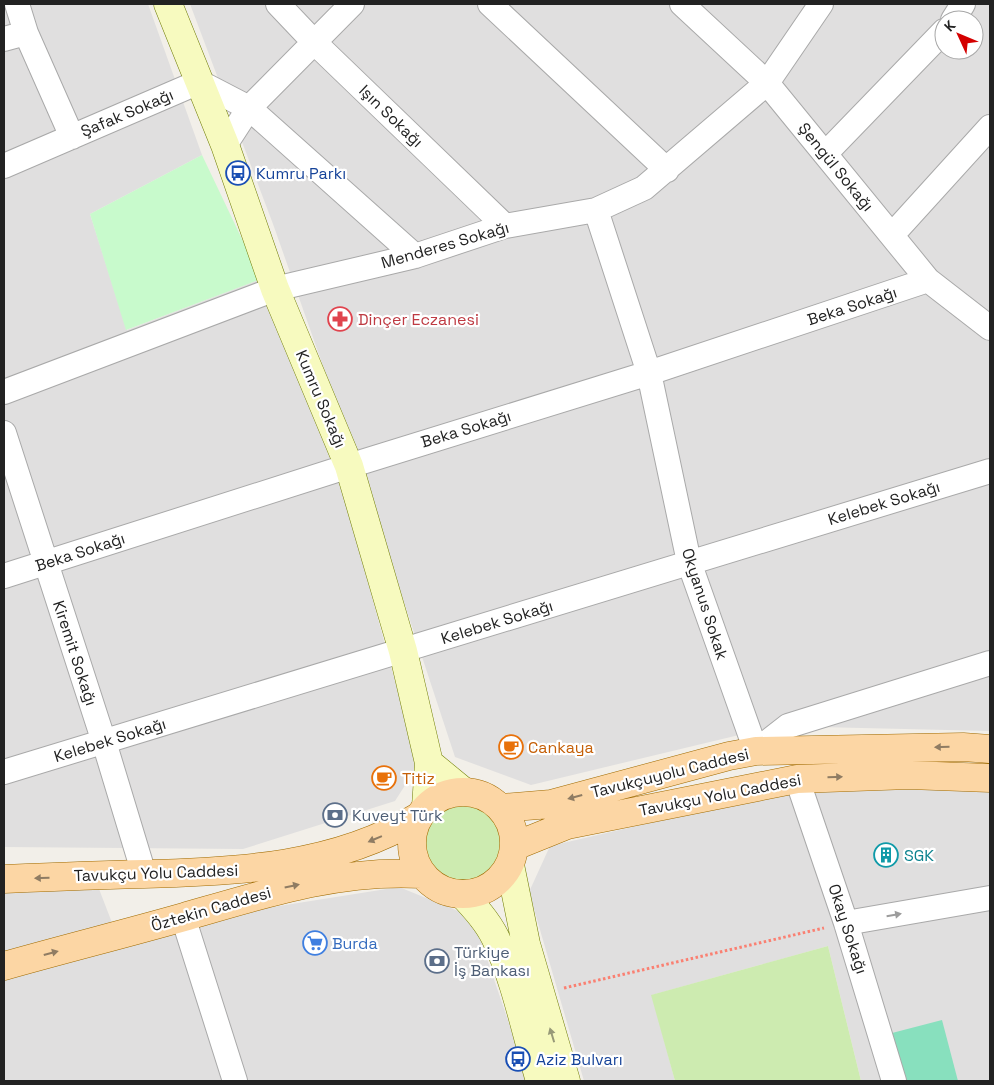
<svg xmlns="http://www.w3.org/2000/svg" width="994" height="1085" viewBox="0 0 994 1085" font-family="'Space Grotesk',sans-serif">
<rect width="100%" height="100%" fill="#f2efe9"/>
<path fill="#e0dfdf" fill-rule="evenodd" d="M4 4H148L202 155 90 214 127 330 261 279 341 484 418 765 395 801 243 849 4 847Z
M190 4H990V731L776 726 531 785 455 757 373 508 273 224ZM944 20H974V50H944Z
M975 787 990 790V1081H861L828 946 652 995 675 1081H584L529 892 550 846 776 794Z
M399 887 458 911 479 935 521 1059 527 1081H4V888L99 889 121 946 247 911Z"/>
<path fill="#cdebb0" d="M421 844a41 41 0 1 1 82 0a41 41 0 1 1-82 0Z
M828 946 861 1081H675L651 995Z"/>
<path fill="#c8facc" d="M202 155 261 279 126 330 90 214Z"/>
<path fill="#88e0be" d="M942 1020 958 1081H906L892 1033Z"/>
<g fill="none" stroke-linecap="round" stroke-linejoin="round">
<g stroke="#a9a9a9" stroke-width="26">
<path id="street" d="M17 4 26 33 72 137
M278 4 315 43 505 226
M490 4 667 170
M682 4 767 83 928 280 990 328
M953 20 963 4
M4 39 26 33
M225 145 249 108 352 4
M825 154 944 31
M4 166 199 82 249 108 415 256
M596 210 649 373 689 562 756 751 788 726 990 663
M892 235 990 127
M4 392 275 289 415 256 505 226 596 210 644 188 767 83 821 4
M4 433 104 742 144 874
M4 576 349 466 649 373 928 280
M4 772 990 471
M797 779 846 923 894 1081
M183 917 235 1081
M846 923 990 898"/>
</g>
<g stroke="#707d05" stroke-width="29">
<path id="secondary" d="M168 4 225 145 275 289 349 466 403 651 429 763 463 791
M426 807 429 763
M510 865 526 944 566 1081
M462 894C475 908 487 921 495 937 515 978 527 1037 540 1081"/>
</g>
<g stroke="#a06b00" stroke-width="29">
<path id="primary" d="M412 843a51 51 0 1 1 102 0a51 51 0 1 1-102 0Z
M501 808 551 804 729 756 756 751 963 747 990 749
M515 846 567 825 797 779 909 775 990 778
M4 879C50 877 97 875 144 874 237 872 336 867 418 817
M4 966C64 949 124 934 184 917 263 894 339 869 422 874"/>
</g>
<path stroke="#fa8072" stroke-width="3" stroke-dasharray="2.5 2.5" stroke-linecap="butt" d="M564 988 824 928"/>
<use href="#street" stroke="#fff" stroke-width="24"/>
<use href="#secondary" stroke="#f7fabf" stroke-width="28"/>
<use href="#primary" stroke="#fcd6a4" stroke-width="28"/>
</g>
<defs><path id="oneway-solid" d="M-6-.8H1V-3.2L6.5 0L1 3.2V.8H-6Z" transform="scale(1.25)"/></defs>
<g fill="#8f7c63">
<use href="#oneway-solid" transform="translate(942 747) rotate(179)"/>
<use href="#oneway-solid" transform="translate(835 777) rotate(-2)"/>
<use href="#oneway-solid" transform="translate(575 797) rotate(165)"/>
<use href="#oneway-solid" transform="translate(375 839) rotate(157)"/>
<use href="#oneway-solid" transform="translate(42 878) rotate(178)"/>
<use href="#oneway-solid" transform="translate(292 886) rotate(-12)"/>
<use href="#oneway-solid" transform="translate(51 953) rotate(-15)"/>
</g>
<use fill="#9c9c9c" href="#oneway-solid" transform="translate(894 915) rotate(-10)"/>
<use fill="#979978" href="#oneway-solid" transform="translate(552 1035) rotate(-107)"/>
<defs>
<g id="bus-ring" transform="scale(1.25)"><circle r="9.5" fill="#fff" stroke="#1a4fb4" stroke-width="1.5"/><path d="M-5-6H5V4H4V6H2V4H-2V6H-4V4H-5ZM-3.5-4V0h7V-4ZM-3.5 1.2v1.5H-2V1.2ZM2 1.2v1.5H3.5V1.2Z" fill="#1a4fb4"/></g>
<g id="pharmacy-ring" transform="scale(1.25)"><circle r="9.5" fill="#fff" stroke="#e0444e" stroke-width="1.5"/><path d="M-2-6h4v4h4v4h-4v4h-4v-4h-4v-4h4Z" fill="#e0444e"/></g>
<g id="cafe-ring" transform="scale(1.25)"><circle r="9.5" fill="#fff" stroke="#e8710a" stroke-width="1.5"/><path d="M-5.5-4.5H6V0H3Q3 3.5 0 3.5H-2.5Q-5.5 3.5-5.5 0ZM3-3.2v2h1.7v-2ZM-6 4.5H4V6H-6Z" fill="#e8710a"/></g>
<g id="bank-ring" transform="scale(1.25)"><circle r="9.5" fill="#fff" stroke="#5c6f8a" stroke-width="1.5"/><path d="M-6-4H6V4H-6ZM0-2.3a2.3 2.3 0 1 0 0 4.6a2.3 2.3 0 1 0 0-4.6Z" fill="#5c6f8a"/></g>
<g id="building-ring" transform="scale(1.25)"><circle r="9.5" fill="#fff" stroke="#0f9aa8" stroke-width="1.5"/><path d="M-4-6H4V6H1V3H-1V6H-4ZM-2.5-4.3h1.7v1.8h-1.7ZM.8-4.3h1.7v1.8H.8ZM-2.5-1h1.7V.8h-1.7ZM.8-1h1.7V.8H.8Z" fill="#0f9aa8"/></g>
<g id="supermarket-ring" transform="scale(1.25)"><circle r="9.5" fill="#fff" stroke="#3f7fe0" stroke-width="1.5"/><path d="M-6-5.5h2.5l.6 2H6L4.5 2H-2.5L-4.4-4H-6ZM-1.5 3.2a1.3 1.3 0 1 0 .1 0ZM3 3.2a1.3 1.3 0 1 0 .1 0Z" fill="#3f7fe0"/></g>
</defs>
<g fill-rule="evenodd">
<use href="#bus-ring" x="238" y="173"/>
<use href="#pharmacy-ring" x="340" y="319"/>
<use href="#cafe-ring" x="511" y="747"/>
<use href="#cafe-ring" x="384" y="778"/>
<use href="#bank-ring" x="335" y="815"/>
<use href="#building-ring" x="886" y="855"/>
<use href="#supermarket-ring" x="315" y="943"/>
<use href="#bank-ring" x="437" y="961"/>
<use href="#bus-ring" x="518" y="1059"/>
</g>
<g text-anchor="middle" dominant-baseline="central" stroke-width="4.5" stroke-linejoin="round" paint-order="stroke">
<g font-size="16" fill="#222" stroke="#fff">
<text transform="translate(127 113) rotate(-23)">Şafak Sokağı</text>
<text transform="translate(391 116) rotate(44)">Işın Sokağı</text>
<text transform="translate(836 167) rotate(51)">Şengül Sokağı</text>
<text transform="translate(445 245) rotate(-16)">Menderes Sokağı</text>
<text transform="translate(852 306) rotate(-18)">Beka Sokağı</text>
<text transform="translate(321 399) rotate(67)">Kumru Sokağı</text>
<text transform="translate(466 429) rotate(-17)">Beka Sokağı</text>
<text transform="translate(884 503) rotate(-17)">Kelebek Sokağı</text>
<text transform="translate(80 552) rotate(-18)">Beka Sokağı</text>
<text transform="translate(705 604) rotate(72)">Okyanus Sokak</text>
<text transform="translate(497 622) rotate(-17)">Kelebek Sokağı</text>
<text transform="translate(75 653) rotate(72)">Kiremit Sokağı</text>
<text transform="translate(110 740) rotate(-17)">Kelebek Sokağı</text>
<text transform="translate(670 773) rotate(-14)">Tavukçuyolu Caddesi</text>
<text transform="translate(720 795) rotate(-11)">Tavukçu Yolu Caddesi</text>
<text transform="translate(156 873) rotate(-2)">Tavukçu Yolu Caddesi</text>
<text transform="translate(211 909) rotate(-16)">Öztekin Caddesi</text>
<text transform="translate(848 929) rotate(72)">Okay Sokağı</text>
</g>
<g font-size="16" fill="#164399" stroke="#fff" text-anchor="start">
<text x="256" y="173">Kumru Parkı</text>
<text x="536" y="1059">Aziz Bulvarı</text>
</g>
<g font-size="16" fill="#be3a42" stroke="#fff" text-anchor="start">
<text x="358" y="319">Dinçer Eczanesi</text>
</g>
<g font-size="16" fill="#c56008" stroke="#fff" text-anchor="start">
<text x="528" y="747">Cankaya</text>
<text x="402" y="778">Titiz</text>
</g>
<g font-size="16" fill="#4e5e75" stroke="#fff" text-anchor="start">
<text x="352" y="815">Kuveyt Türk</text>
<text x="454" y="952">Türkiye<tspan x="454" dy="18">İş Bankası</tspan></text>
</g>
<g font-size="16" fill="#0d838f" stroke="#fff" text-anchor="start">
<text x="904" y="855">SGK</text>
</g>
<g font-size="16" fill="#366cbe" stroke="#fff" text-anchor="start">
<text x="332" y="943">Burda</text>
</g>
</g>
<rect width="994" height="1085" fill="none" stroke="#222222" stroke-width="10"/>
<g transform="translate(959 35) rotate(314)"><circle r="24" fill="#ffffff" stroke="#a7a7a7"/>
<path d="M0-4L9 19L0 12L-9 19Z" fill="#d40000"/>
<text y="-8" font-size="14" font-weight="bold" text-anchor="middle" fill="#222222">K</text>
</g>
</svg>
